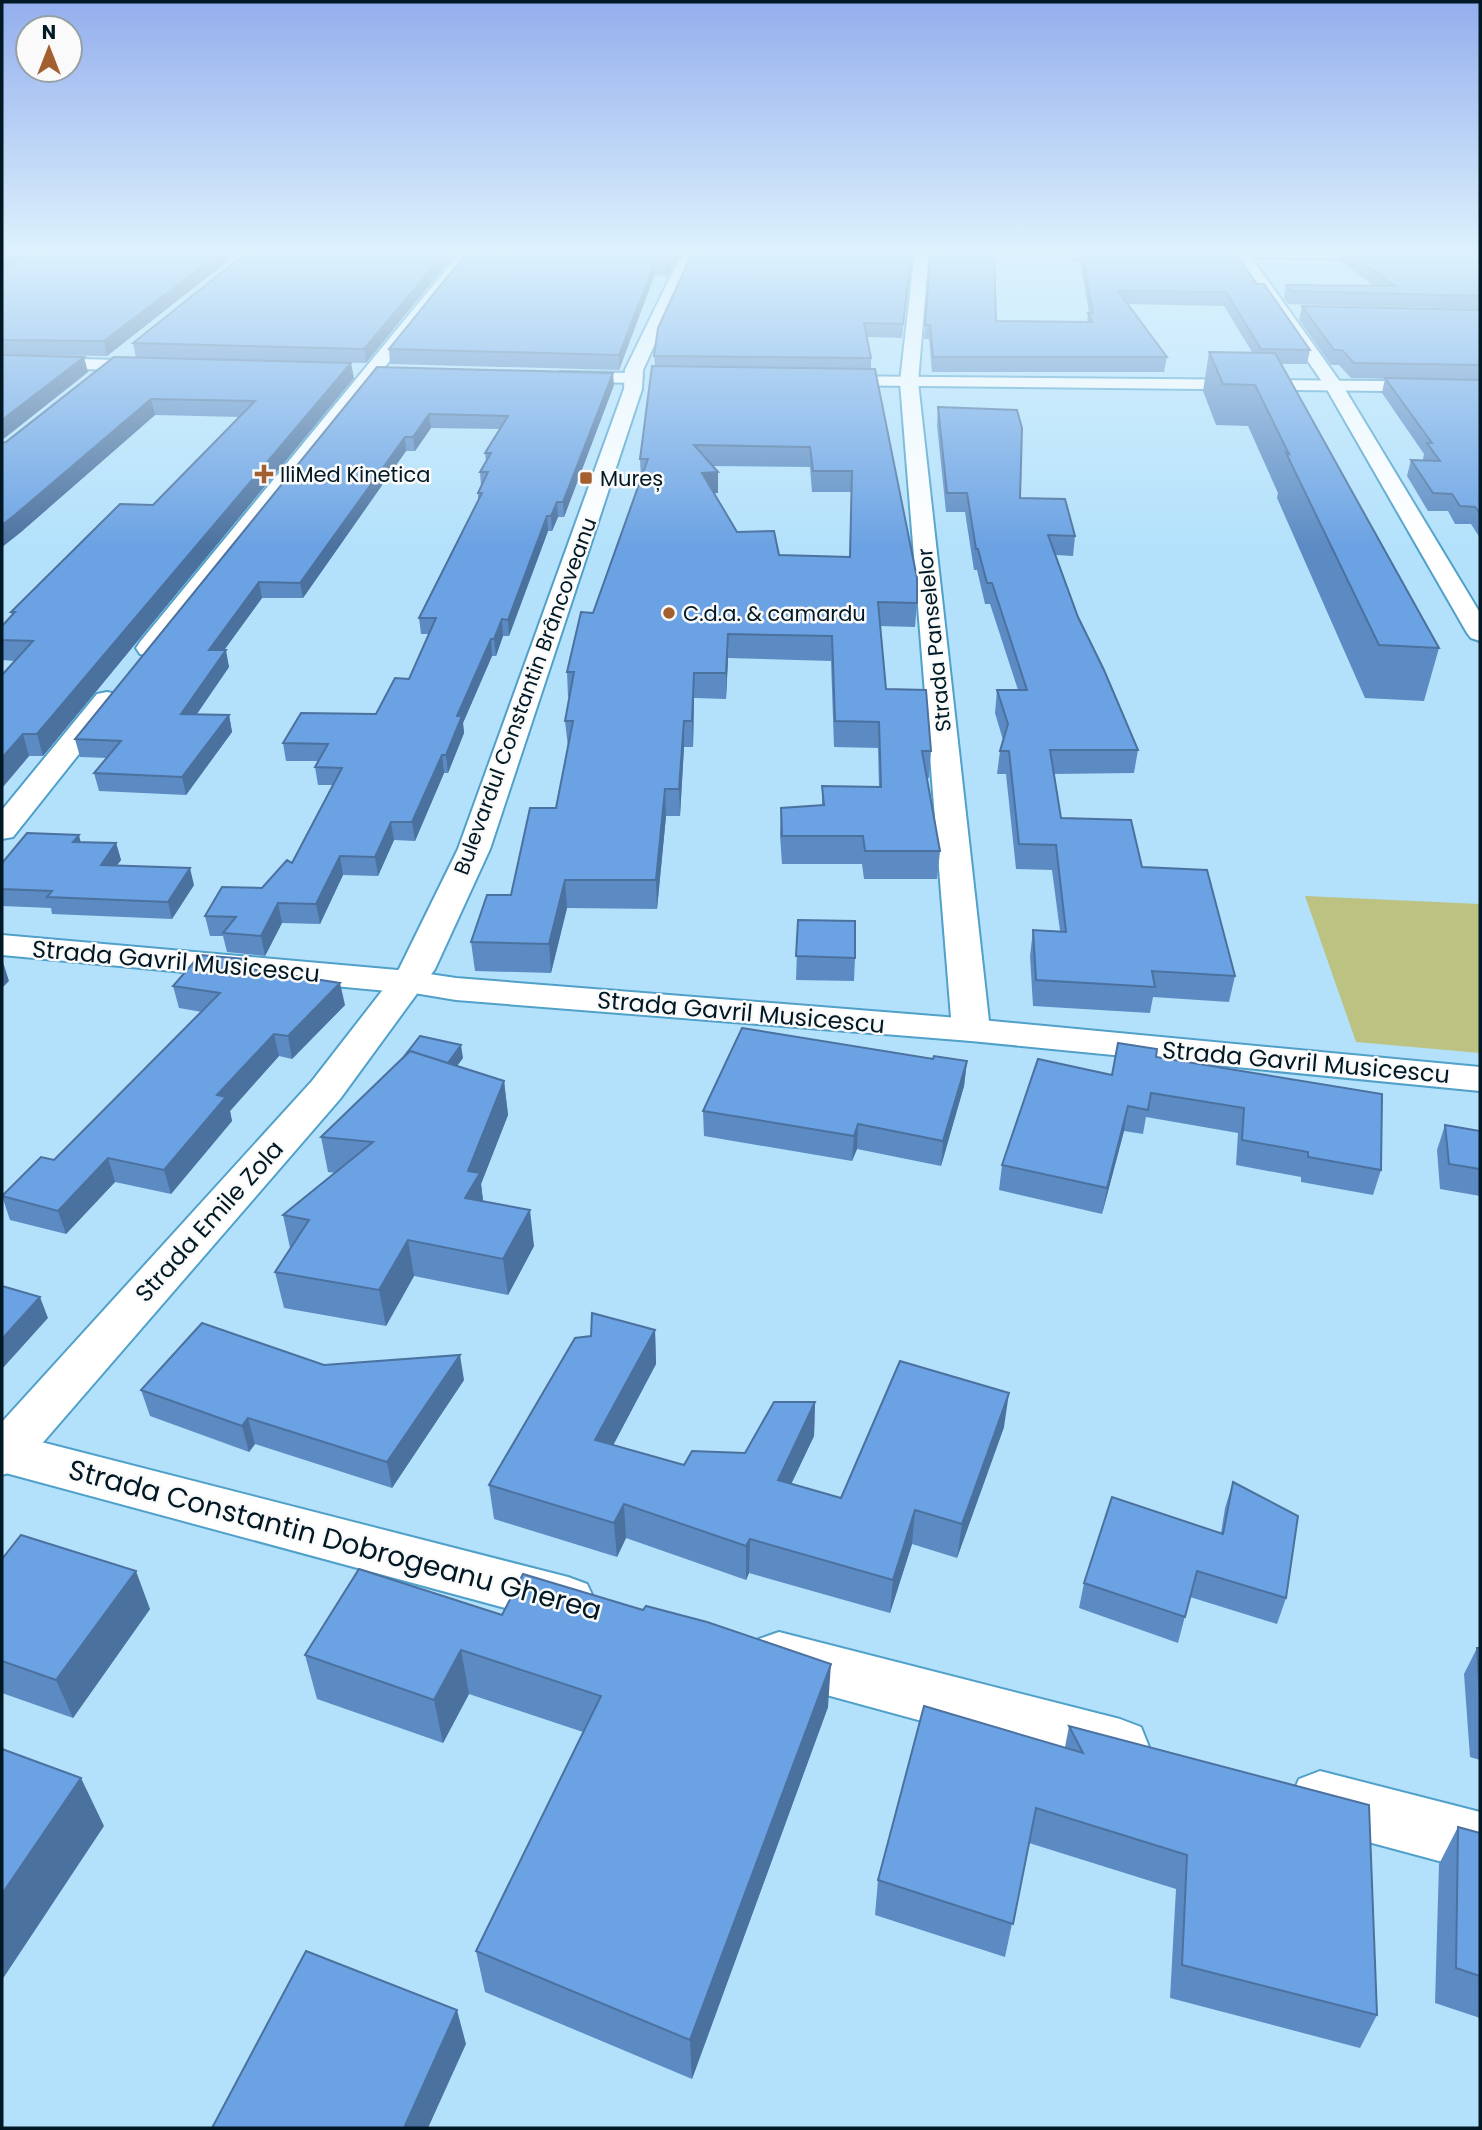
<svg xmlns="http://www.w3.org/2000/svg" width="1482" height="2130" viewBox="0 0 1482 2130" font-family="Poppins,sans-serif">
<rect width="100%" height="100%" fill="#b3e1fb"/>
<path fill="#bbc282" d="M1305 896 1480 904V1053L1356 1042Z"/>
<g fill="none" stroke-linecap="round" stroke-linejoin="round">
<g stroke="#50a0c9" stroke-width="4">
<path id="minor" d="M463 249H478L158 654 149 656 140 654 136 648 140 642Z
M915 249H929L918 382 990 1030 984 1038 971 1041 958 1038 952 1030 900 382Z
M1216 249 1480 253V261L1251 257 1343 386 1480 613V641L1471 638 1467 633 1325 386 1236 256Z
M2 357 157 361 166 366 157 371 2 367Z
M560 372 634 373 643 378 634 383 554 381 551 377Z
M107 692 117 694 121 700 117 706 13 837 2 839V810L97 694Z
M2 935 409 971 422 974 427 982 422 990 409 993 2 955Z
M2 1432 568 1577 587 1584 595 1601 587 1618 568 1625 2 1472Z
M779 1632 1120 1719 1141 1727 1149 1747 1141 1767 1120 1775 779 1682 759 1675 751 1657 759 1639Z
M1320 1771 1480 1812V1872L1320 1829 1299 1821 1290 1800 1299 1779Z"/>
</g>
<g stroke="#50a0c9" stroke-width="4">
<path id="tertiary" d="M825 376 1480 382V392L819 385 816 381Z
M409 971 456 978 971 1019 1480 1067V1091L971 1041 456 1000 396 990 391 982 396 974Z"/>
</g>
<g stroke="#50a0c9" stroke-width="4">
<path id="secondary" d="M684 249H698L643 370 642 389 490 849 435 969 340 1099 20 1469 2 1475V1422L312 1081 399 969 458 849 624 389 625 370Z"/>
</g>
<use href="#minor" fill="#fff" fill-rule="evenodd"/>
<use href="#tertiary" fill="#fff" fill-rule="evenodd"/>
<use href="#secondary" fill="#fff" fill-rule="evenodd"/>
</g>
<path fill="#5c8bc3" fill-rule="evenodd" d="M40 249H243L107 356 32 355 88 372 2 440V270Z
M251 249H459L366 363 136 358 133 343Z
M470 249H682L667 277 655 274 619 370 390 364 389 349Z
M694 249H912L902 338 867 337 871 358V369L917 603 915 627 880 626 886 689 931 751 929 778H927L940 851 937 879H864L862 864H782L780 835 781 808 822 805V786L879 787 878 748 834 747 831 661 728 658 726 699 694 698 693 747H684L680 816H666L657 909 567 908 551 973 475 971 471 942 511 895 556 808 568 747 565 721 569 697H568L567 672 593 613 641 480 640 459 655 366 654 356ZM712 466 810 467 812 492H851L850 557 779 555 737 532 714 493H718Z
M931 249 996 321 1087 322 1088 313H1089L1080 262H1073L1068 249H1232L1257 284 1310 350 1307 364H1281L1439 648 1424 701 1365 698 1277 498 1278 493 1248 426 1216 425 1203 391 1209 352H1252L1224 306 1128 304 1167 357 1164 372H932L929 339H924Z
M1343 249 1480 251V309L1288 304 1284 298 1286 285 1374 286 1340 261Z
M1384 249H1480V251Z
M1302 306 1480 310V538L1471 524H1455L1448 511H1428L1407 476 1411 460H1424L1423 459 1424 454 1382 393 1385 378 1397 379 1351 378 1339 365H1331L1299 320Z
M114 357 354 378 43 756H29L2 788V675L15 661 2 660V626L12 616 11 612 153 505 240 417 155 415 21 532 2 547V443L6 442Z
M377 367 614 385 564 517H558L552 531H548L509 636H503L496 656H492L463 723 464 733 448 773H444L415 841 394 840 378 876 343 875 320 924 282 923 265 956 227 952 223 936H210L205 916 262 888 292 863 333 785H318L315 767 318 761H286L283 743 376 714 409 679 429 634H421L419 618 478 500V493L481 486 480 472 486 461 485 453 500 429 431 428 415 451H406L303 598H262L224 650 229 667 197 714 229 715 232 732 186 795 99 791 94 773 107 758 80 757 75 739Z
M938 407 1020 498 1075 536 1073 556 1056 555 1078 617 1138 750 1134 773 1053 774 1061 818 1142 867 1235 976 1229 1002 1153 997 1150 1013 1033 1006 1030 956 1033 930 1060 931 1052 870 1016 869 1006 774H997L1000 751 1003 740 995 713 997 690H1018L990 604H985L977 570H974L965 512H946L937 425Z
M81 842 116 843 121 860 117 865 194 885 172 919 52 914 51 908 2 906V863Z
M798 920 855 958 854 981 796 980Z
M249 969 345 1005 292 1059 279 1056 230 1111 232 1121 171 1194 115 1182 66 1234 10 1220 2 1196 54 1160 202 1012 179 1008 173 986Z
M1156 1057 1381 1170 1373 1195 1301 1182V1177L1236 1165 1238 1133 1146 1117 1143 1134 1124 1131 1102 1214 999 1190 1002 1165 1112 1075Z
M463 1058 457 1066 504 1081 508 1115 481 1184 483 1201 534 1246 508 1295 414 1276 386 1326 284 1308 275 1272 290 1248 283 1215 335 1173 328 1172 321 1137Z
M933 1059 967 1061 964 1086 941 1166 857 1149 852 1161 704 1136 703 1111Z
M1445 1125 1480 1131V1196L1440 1189 1437 1150Z
M655 1330 656 1364 613 1445 684 1465 745 1453 815 1402 814 1436 791 1484 841 1498 1004 1427 957 1558 912 1544 890 1613 749 1573 746 1580 626 1538 617 1557 494 1519 489 1485Z
M324 1365 464 1380 392 1488 255 1444 249 1452 150 1416 141 1390Z
M1233 1482 1286 1598 1277 1624 1190 1597 1178 1643 1079 1608 1084 1583 1221 1533 1225 1508Z
M2 1559 150 1609 73 1718 2 1693Z
M643 1610 828 1707 692 2079 485 1992 476 1951 583 1732 469 1694 443 1743 317 1699 305 1655 502 1615Z
M1477 1648H1480V1760L1470 1757 1464 1674Z
M1069 1726 1377 2015 1360 2048 1170 1998 1176 1889 1029 1843 1005 1957 875 1915 878 1880 1065 1747Z
M1458 1827 1480 1833V2018L1435 2003 1439 1864Z"/>
<path fill="#4b719f" d="M12 249H37L2 270V255Z
M225 249H243L107 356 104 341Z
M448 249H459L366 363 364 349Z
M676 249H682L667 277V265Z
M655 262V274L619 370V355Z
M84 357 88 372 2 440V420Z
M351 363 354 378 43 756 37 734Z
M613 373 614 385 564 517 563 502Z
M151 399 155 415 21 532 2 547V525Z
M429 414 431 428 415 451 413 437Z
M405 437 406 451 303 598 300 583Z
M718 472V493L702 494V473Z
M557 502 558 517 552 531 551 516Z
M547 516 548 531 509 636 508 620Z
M259 582 262 598 212 667 209 650Z
M502 619 503 636 496 656 494 639Z
M728 634V658L726 699V673Z
M491 639 492 656 463 723 464 733 448 773 446 755 457 716Z
M226 650 229 667 185 731 181 714Z
M694 673V698L693 747 692 721Z
M229 715 232 732 186 795 182 777Z
M684 721V747L680 816 679 789Z
M23 734 29 756 2 788V758Z
M442 755 444 773 415 841 412 822Z
M665 789 666 816 657 909 656 880Z
M391 822 394 840 378 876 375 857Z
M79 835 83 851 73 842Z
M116 843 121 860 105 881 101 865Z
M340 856 343 875 320 924 316 904Z
M190 868 194 885 172 919 168 902Z
M565 880 567 908 551 973 549 944Z
M278 903 282 923 265 956 261 936Z
M2 959 9 981 2 988Z
M247 959 252 981 239 974Z
M340 983 345 1005 292 1059 288 1036Z
M274 1034 279 1056 230 1111 232 1121 171 1194 164 1170 217 1095Z
M461 1045 463 1058 443 1084 441 1072Z
M967 1061 964 1086 941 1166 943 1141Z
M504 1081 508 1115 481 1184 484 1208 465 1198 468 1171Z
M1128 1106 1124 1131 1102 1214 1107 1188Z
M858 1124 857 1149 852 1161 854 1136Z
M108 1158 115 1182 66 1234 58 1211Z
M530 1210 534 1246 508 1295 503 1259Z
M408 1240 414 1276 386 1326 379 1290Z
M40 1297 48 1318 2 1369V1339Z
M655 1330 656 1364 598 1474 595 1440Z
M460 1355 464 1380 392 1488 387 1462Z
M1009 1393 1004 1427 957 1558 962 1524Z
M815 1402 814 1436 777 1514 778 1480Z
M248 1418 255 1444 249 1452 242 1426Z
M624 1504 626 1538 617 1557 614 1523Z
M915 1510 912 1544 890 1613 893 1580Z
M750 1539 749 1573 746 1580V1546Z
M136 1571 150 1609 73 1718 56 1680Z
M461 1650 469 1694 443 1743 434 1700Z
M831 1664 828 1707 692 2079 690 2040Z
M81 1778 104 1826 2 1980V1894Z
M457 2010 466 2044 428 2128H404Z"/>
<path fill="#6ba2e3" stroke="#4b719f" stroke-width="2" fill-rule="evenodd" d="M2 249H12L2 255Z
M40 249H225L104 341 2 340V270Z
M251 249H448L364 349 133 343Z
M470 249H676L667 265 655 262 619 355 389 349Z
M694 249H912L903 324 864 323 871 358 654 356 658 328Z
M931 249H994L996 321 1092 322 1088 313H1093L1081 250 1074 249H1232L1257 284H1264L1310 350 1261 349 1226 292 1118 291 1167 357H933L930 325H925Z
M1343 249 1480 251V296L1291 291 1286 285 1395 286Z
M1302 306 1480 310V365L1354 363 1342 350H1334Z
M1209 352 1275 353 1439 648 1379 645 1286 453 1289 454 1255 385 1223 384Z
M2 355 84 357 2 420Z
M114 357 351 363 37 734H23L2 758V675L33 641 2 640V626L15 612H11L120 504 153 505 255 401 151 399 16 514 2 525V443L6 442Z
M652 366 875 369 917 578V603L878 602 886 689 926 690 931 751H922L940 851H865L863 836H782L781 808 824 805 822 786 881 787 879 722 835 721 832 636 728 634 726 673H694L692 721H684L679 789H665L656 880H565L549 944 471 942 487 895H511L530 808H556L573 721H565L574 672H567L581 612 593 613 648 459H640ZM694 445 810 447 813 471H852L850 557 779 555 774 531 737 532 702 473 718 472Z
M377 367 613 373 563 502H557L551 516H547L508 620 502 619 494 639H491L457 716H462L446 755H442L412 822H391L375 857 340 856 316 904 278 903 261 936 223 933 236 917 205 916 222 887 262 888 287 860 292 863 342 768 315 767 328 744 283 743 301 713 376 714 395 678 409 679 436 618H419L482 493H478L488 472H480L491 453H485L508 416 429 414 413 437H405L300 583 259 582 209 650H226L181 714 229 715 182 777 94 773 121 741 75 739Z
M1385 378 1480 380V513L1475 507 1460 506 1452 494 1433 493 1411 460 1440 461 1427 443H1432Z
M938 407 1017 410 1022 428 1020 498 1065 499 1075 536 1048 535 1078 617 1104 670 1138 750H1050L1061 818 1131 820 1142 867 1207 870 1235 976 1152 971 1155 987 1036 980 1033 930 1066 932 1056 845 1019 844 1009 751H1000L1008 724 997 690H1027L992 583H987L978 549H976L967 493H947Z
M27 833 79 835 73 842 116 843 101 865 190 868 168 902 47 897 52 891 2 889V863Z
M798 920 855 921V958L796 956Z
M200 955 247 959 239 974 245 968 340 983 288 1036 274 1034 217 1095 226 1097 164 1170 108 1158 58 1211 2 1196 41 1157 54 1160 220 993 173 986Z
M742 1028 933 1059 934 1056 967 1061 943 1141 858 1124 854 1136 703 1111Z
M420 1036 461 1045 448 1063 410 1051 402 1059Z
M1118 1043 1157 1049 1156 1057 1382 1094 1381 1170 1308 1157V1152L1242 1140 1244 1108 1151 1093 1148 1110 1128 1106 1107 1188 1002 1165 1038 1059 1112 1075Z
M410 1051 504 1081 468 1171 480 1173 465 1198 530 1210 503 1259 408 1240 379 1290 275 1272 309 1220 283 1215 373 1142 321 1137Z
M1445 1125 1480 1131V1169L1449 1164Z
M2 1286 40 1297 2 1339Z
M592 1313 655 1330 595 1440 684 1465 692 1451 745 1453 774 1402H815L778 1480 841 1498 900 1361 1009 1393 962 1524 915 1510 893 1580 750 1539 746 1546 624 1504 614 1523 489 1485 575 1338 591 1336Z
M202 1323 324 1365 460 1355 387 1462 248 1418 242 1426 141 1390Z
M1233 1482 1298 1516 1286 1598 1197 1571 1185 1617 1084 1583 1112 1497 1223 1534Z
M21 1535 136 1571 56 1680 2 1661V1559Z
M359 1569 502 1615 523 1574 643 1610 646 1606 707 1622 831 1664 690 2040 476 1951 601 1696 461 1650 434 1700 305 1655Z
M1477 1648H1480V1696Z
M924 1706 1083 1753 1069 1726 1369 1805 1377 2015 1182 1965 1187 1855 1036 1808 1013 1924 878 1880Z
M2 1749 81 1778 2 1894Z
M1458 1827 1480 1833V1976L1456 1968Z
M306 1951 457 2010 404 2128H212Z"/>
<linearGradient id="sky" x2="0" y2="1"><stop stop-color="#93aeed"/><stop offset="0.46" stop-color="#ddf2fd"/><stop offset="1" stop-color="#ddf2fd" stop-opacity="0"/></linearGradient>
<rect width="1482" height="547" fill="url(#sky)"/>
<g fill="#a35f30" stroke="#fafafa" stroke-width="2.5">
<path d="M260.5 463.5h7v7h7v7h-7v7h-7v-7h-7v-7h7z"/>
<rect x="579" y="471" width="14" height="14" rx="3.5"/>
<circle cx="669" cy="613" r="7"/>
</g>
<g text-anchor="middle" dominant-baseline="central" stroke-width="5" stroke-linejoin="round" paint-order="stroke">
<g font-size="21" fill="#011925" stroke="#fafafa" text-anchor="start">
<text x="280" y="474">IliMed Kinetica</text>
<text x="600" y="478">Mureș</text>
<text x="683" y="613">C.d.a. &amp; camardu</text>
</g>
<g font-size="21" fill="#011925" stroke="#fafafa">
<text transform="translate(934 640) rotate(-96)">Strada Panselelor</text>
<text transform="translate(525 696) rotate(-70)">Bulevardul Constantin Brâncoveanu</text>
</g>
<g font-size="24" fill="#011925" stroke="#fafafa">
<text transform="translate(176 961) rotate(5)">Strada Gavril Musicescu</text>
<text transform="translate(741 1012) rotate(5)">Strada Gavril Musicescu</text>
<text transform="translate(1306 1062) rotate(5)">Strada Gavril Musicescu</text>
<text transform="translate(209 1221) rotate(-48)">Strada Emile Zola</text>
</g>
<g font-size="28" fill="#011925" stroke="#fafafa">
<text transform="translate(335 1540) rotate(15)">Strada Constantin Dobrogeanu Gherea</text>
</g>
</g>
<rect width="1482" height="2130" fill="none" stroke="#011925" stroke-width="7"/>
<g transform="translate(49 49)"><circle r="33" fill="#fafafa" stroke="#96a0a5" stroke-width="2"/>
<path d="M0-5L12 26L0 18L-12 26Z" fill="#a35f30"/>
<text y="-10" font-size="19" font-weight="bold" text-anchor="middle" fill="#011925">N</text>
</g>
</svg>
